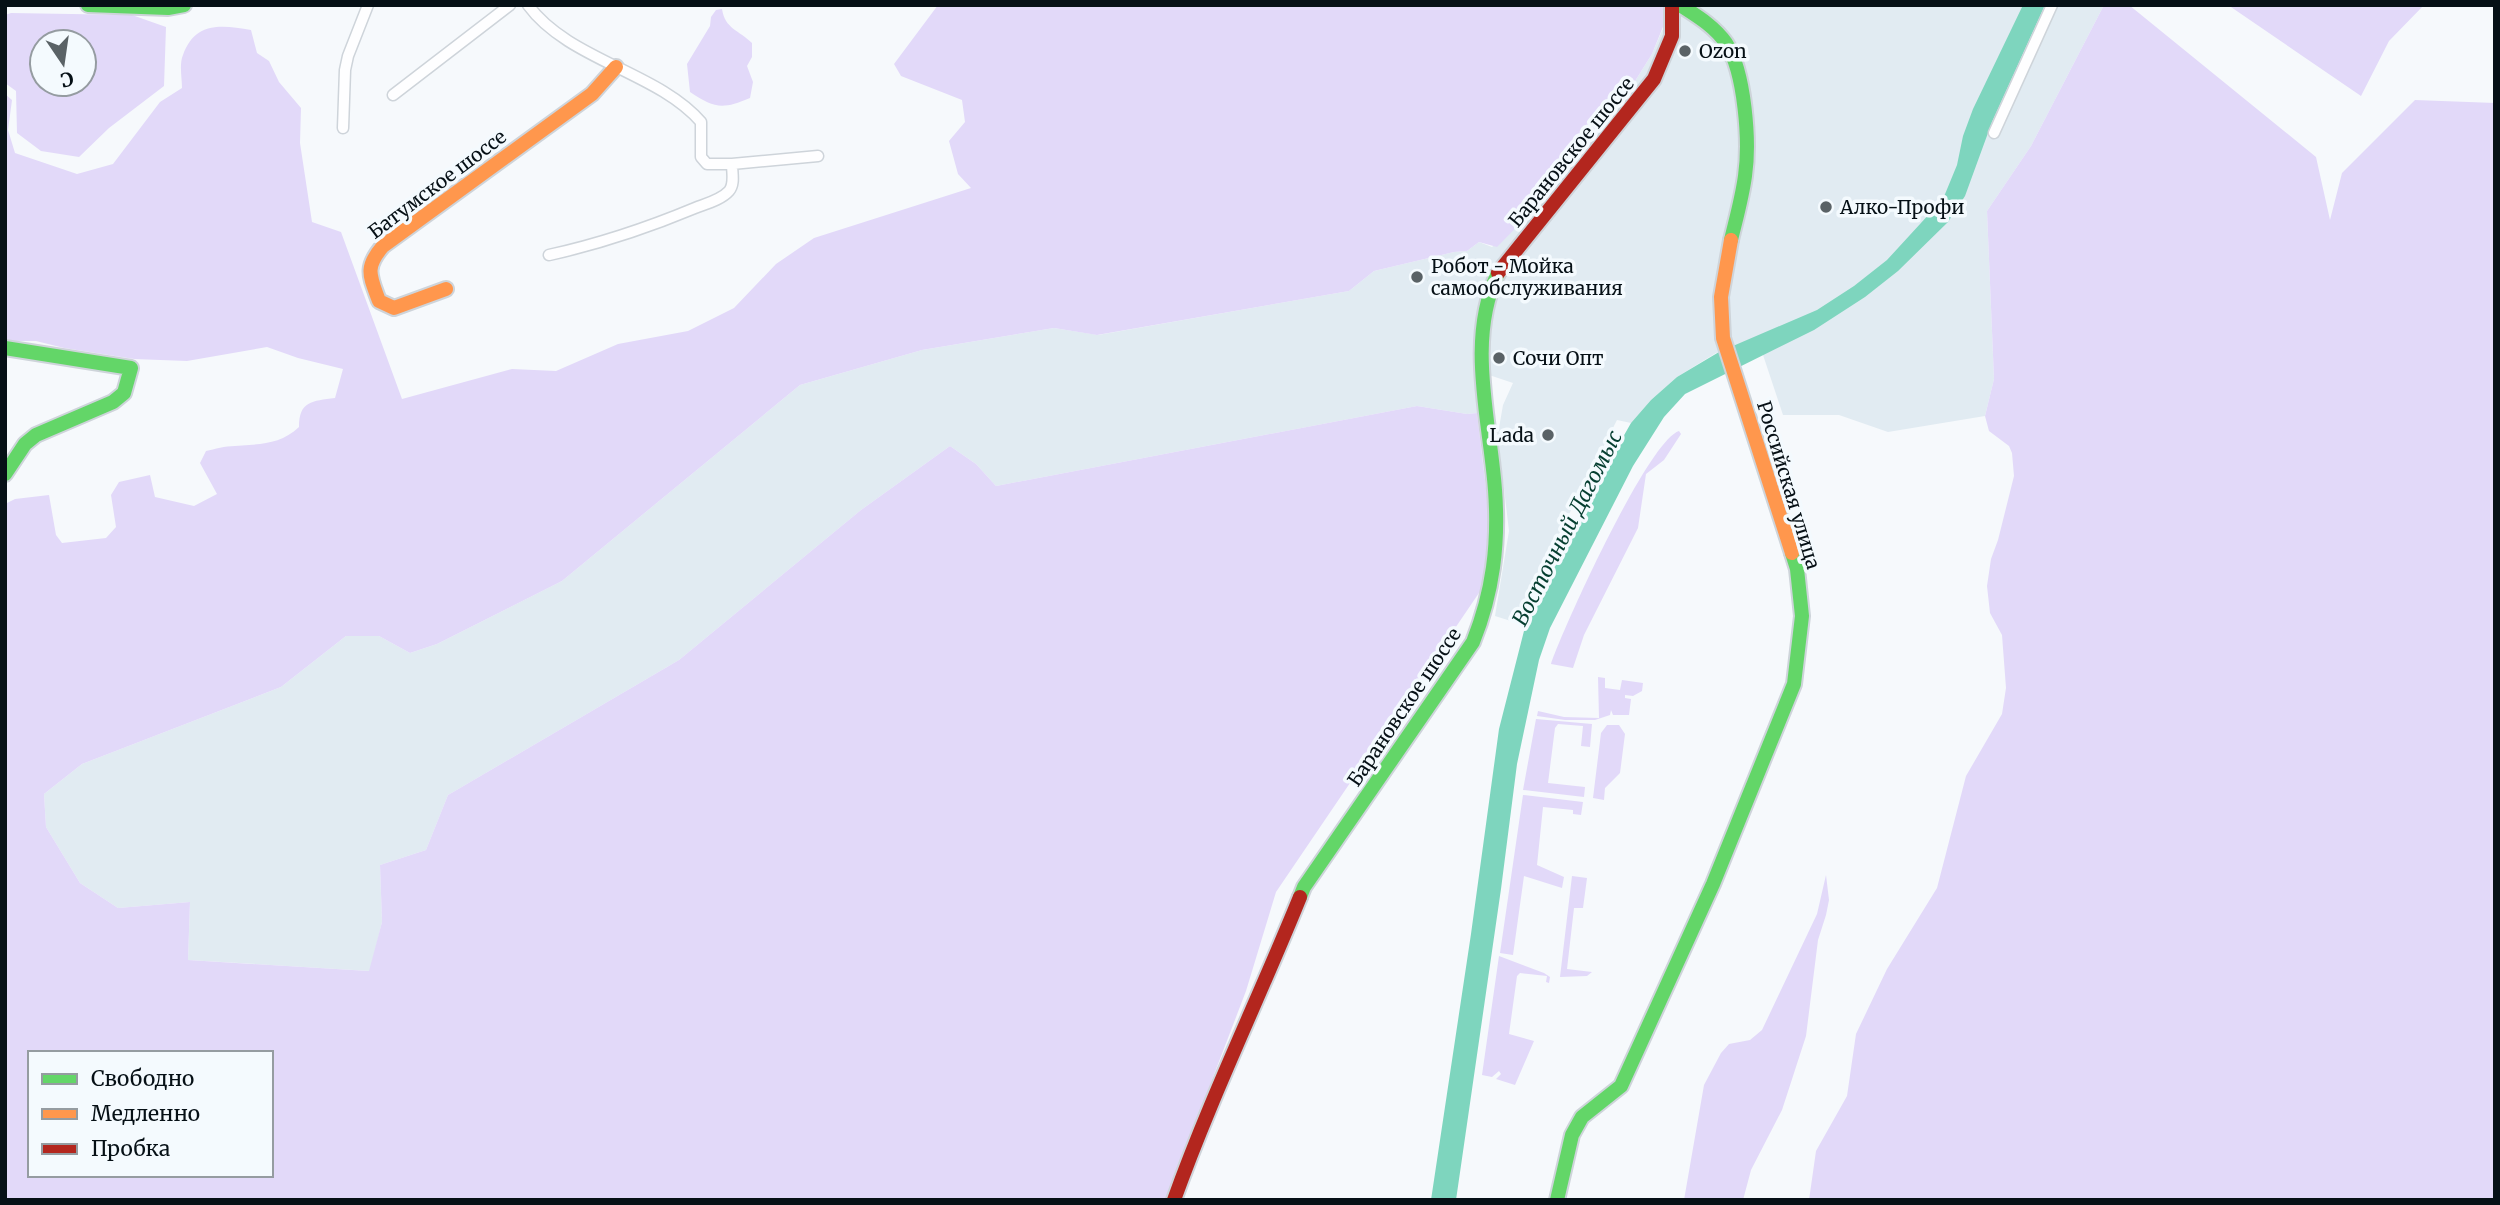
<svg xmlns="http://www.w3.org/2000/svg" width="2500" height="1205" viewBox="0 0 2500 1205" font-family="Merriweather,serif">
<rect width="100%" height="100%" fill="#f6f9fc"/>
<path fill="#e1ebf2" d="M1673 5H2104L2031 146 1987 211 1994 379 1985 416 1888 432 1839 415H1783L1759 343 1716 353 1677 377 1651 400 1631 423 1617 420 1514 622 1495 616 1509 531 1497 429 1499 428 1503 405 1513 383 1489 375 1477 413 1467 414 1417 406 996 486 976 464 950 446 861 510 679 660 448 795 426 850 380 865 382 922 370 971 188 960 190 902 118 908 80 883 46 827 44 794 82 764 281 687 346 636H379L410 653 437 644 562 581 800 385 922 350 1054 328 1098 335 1349 291 1374 271 1454 252 1467 251 1479 242 1492 247 1556 187 1627 94 1652 54Z"/>
<path fill="#e2d9f9" fill-rule="evenodd" d="M938 5H1662L1666 8 1667 17 1652 54 1627 94 1556 187 1497 247 1479 242 1467 251 1454 252 1374 271 1349 291 1097 335 1054 328 922 350 800 385 562 581 437 644 410 653 379 636H346L281 687 82 764 44 794 46 827 80 883 118 908 190 902 188 960 369 971 382 922 380 865 426 850 448 795 679 660 861 510 950 446 976 464 996 486 1417 406 1467 414 1477 413 1491 530 1483 587 1276 892 1246 991 1166 1200H5V504L15 499 49 495 56 535 62 543 106 538 116 527 111 495 119 482 150 475 155 497 194 506 217 494 200 463 206 451C215 449 225 446 235 446 259 444 280 445 299 427 299 401 312 401 335 398L343 369 298 358 267 347 187 361 134 359 64 348 36 341H5V94L12 100 8 130 15 153 77 174 113 164 160 102 182 88C182 78 179 64 183 55 195 21 222 25 251 30L257 53 269 61 279 82 301 108 300 143 312 222 341 232 402 399 512 369 556 371 618 344 688 331 734 308 776 264 814 238 971 188 958 174 949 141 965 122 962 100 901 76 894 64ZM30 1053H271V1175H30Z
M2104 5H2129L2316 157 2330 220 2342 173 2415 100 2495 103V1200H1809L1816 1151 1847 1096 1856 1034 1887 969 1937 888 1966 776 2002 714 2006 688 2002 635 1990 613 1987 586 1991 559 1998 540 2014 476 2012 453 2009 446 1989 431 1985 416 1994 379 1987 211 2031 146Z
M2228 5H2424L2389 41 2361 96Z
M722 9C725 29 739 30 752 43V57L747 66 753 82 750 98C722 110 714 108 690 92L687 64 710 26 711 17 716 10Z
M11 13 132 15 166 27 164 86 109 128 79 157 41 151 17 133 16 91 5 83V15ZM42 42H84V84H42Z
M1679 431 1681 434 1664 460 1646 474 1638 528 1584 635 1573 668 1551 664C1564 626 1648 441 1679 431Z
M1598 677 1605 678V688L1620 690 1622 680 1643 683 1642 691 1633 696 1625 695V698L1631 699 1629 715H1613L1611 710 1610 715 1595 720H1565L1537 716 1538 711 1564 717 1599 718Z
M1536 719 1592 724 1590 747 1581 746 1583 726 1558 724 1555 728 1548 783 1585 787 1584 797 1523 790Z
M1607 725H1619L1625 734 1620 773 1605 788 1604 800 1593 798 1601 733Z
M1523 795 1583 802 1581 815 1573 814V810L1543 807 1537 865 1564 877 1562 888 1524 876 1513 955 1500 953Z
M1826 875 1829 900 1826 915 1818 940 1806 1036 1782 1110 1751 1170 1743 1200H1684L1704 1085 1721 1053 1729 1044 1750 1040 1762 1030 1817 914Z
M1572 876 1587 878 1583 908H1574L1567 969 1592 972 1587 976 1560 977Z
M1499 956 1544 973 1550 977 1549 983 1546 982 1547 976 1520 973 1517 976 1509 1034 1534 1041 1515 1085 1496 1079 1501 1074 1499 1071 1492 1077 1482 1075Z"/>
<path fill="#7ed5be" d="M2023 5H2045L1992 122 1965 196 1948 222 1898 271 1865 297 1814 330 1685 394 1664 417 1633 466 1550 628 1539 660 1517 764 1501 889 1456 1200H1431L1471 934 1499 729 1525 627 1536 600 1606 467 1631 423 1651 400 1677 377 1719 352 1817 310 1854 286 1887 260 1943 199 1957 165 1963 136 1973 109Z"/>
<g fill="none" stroke-linecap="round" stroke-linejoin="round">
<g stroke="#ced4da" stroke-width="13">
<path id="street" d="M528 5C568 60 658 72 701 122V157L707 164H732L818 156
M393 95 510 5
M343 128 345 70 348 56 368 5
M1994 133 2052 5
M549 255C599 244 647 228 695 208 705 204 721 200 729 191 735 184 732 173 732 164"/>
</g>
<g stroke="#ced4da" stroke-width="18">
<path id="fast" d="M88 5 168 8 184 5
M1680 5C1697 16 1714 26 1726 43 1745 72 1750 142 1745 176 1742 198 1736 219 1731 240
M5 348 131 368 124 393 113 402 36 435 25 444 5 474
M1300 897 1304 887 1473 642C1493 592 1499 544 1495 490 1490 420 1466 340 1498 273
M1557 1200 1572 1135 1582 1117 1621 1086 1713 884 1794 684 1802 616 1797 569 1792 553"/>
</g>
<g stroke="#ced4da" stroke-width="18">
<path id="slow" d="M1731 240 1721 297 1723 338 1792 553
M446 289 394 308 379 301C370 276 364 268 383 246L592 94 616 67"/>
</g>
<g stroke="#ced4da" stroke-width="18">
<path id="jam" d="M1498 273 1654 79 1672 36V5
M1174 1200C1211 1097 1259 998 1300 897"/>
</g>
<use href="#street" stroke="#fefeff" stroke-width="10"/>
<use href="#fast" stroke="#63d668" stroke-width="14"/>
<use href="#slow" stroke="#ff974d" stroke-width="14"/>
<use href="#jam" stroke="#b3261e" stroke-width="14"/>
</g>
<g fill="#5a6266" stroke="#f4fafe" stroke-width="2.5">
<circle cx="1685" cy="51" r="7"/>
<circle cx="1826" cy="207" r="7"/>
<circle cx="1417" cy="277" r="7"/>
<circle cx="1499" cy="358" r="7"/>
<circle cx="1548" cy="435" r="7"/>
</g>
<g text-anchor="middle" dominant-baseline="central" stroke-width="7" stroke-linejoin="round" paint-order="stroke">
<g font-size="19" fill="#061016" stroke="#f4fafe" text-anchor="start">
<text x="1699" y="51">Ozon</text>
<text x="1840" y="207">Алко-Профи</text>
<text x="1431" y="266">Робот - Мойка<tspan x="1431" dy="22">самообслуживания</tspan></text>
<text x="1513" y="358">Сочи Опт</text>
<text x="1534" y="435" text-anchor="end">Lada</text>
</g>
<g font-size="19" fill="#061016" stroke="#f4fafe">
<text transform="translate(1571 152) rotate(-51)">Барановское шоссе</text>
<text transform="translate(437 184) rotate(-37)">Батумское шоссе</text>
<text transform="translate(1789 485) rotate(73)">Российская улица</text>
<text transform="translate(1404 707) rotate(-56)">Барановское шоссе</text>
</g>
<g font-size="21" font-style="italic" fill="#053e30" stroke="#f4fafe">
<text transform="translate(1567 528) rotate(-63)">Восточный Дагомыс</text>
</g>
</g>
<rect width="2500" height="1205" fill="none" stroke="#061016" stroke-width="14"/>
<rect x="28" y="1051" width="245" height="126" fill="#f4fafe" stroke="#959ca1" stroke-width="2"/>
<rect x="42" y="1074" width="35" height="10" fill="#63d668" stroke="#959ca1" stroke-width="2"/>
<text x="91" y="1086" font-size="21" fill="#061016">Свободно</text>
<rect x="42" y="1109" width="35" height="10" fill="#ff974d" stroke="#959ca1" stroke-width="2"/>
<text x="91" y="1121" font-size="21" fill="#061016">Медленно</text>
<rect x="42" y="1144" width="35" height="10" fill="#b3261e" stroke="#959ca1" stroke-width="2"/>
<text x="91" y="1156" font-size="21" fill="#061016">Пробка</text>
<g transform="translate(63 63) rotate(167)"><circle r="33" fill="#f4fafe" stroke="#959ca1" stroke-width="2"/>
<path d="M0-5L12 26L0 18L-12 26Z" fill="#5a6266"/>
<text y="-10" font-size="19" font-weight="bold" text-anchor="middle" fill="#061016">С</text>
</g>
</svg>
